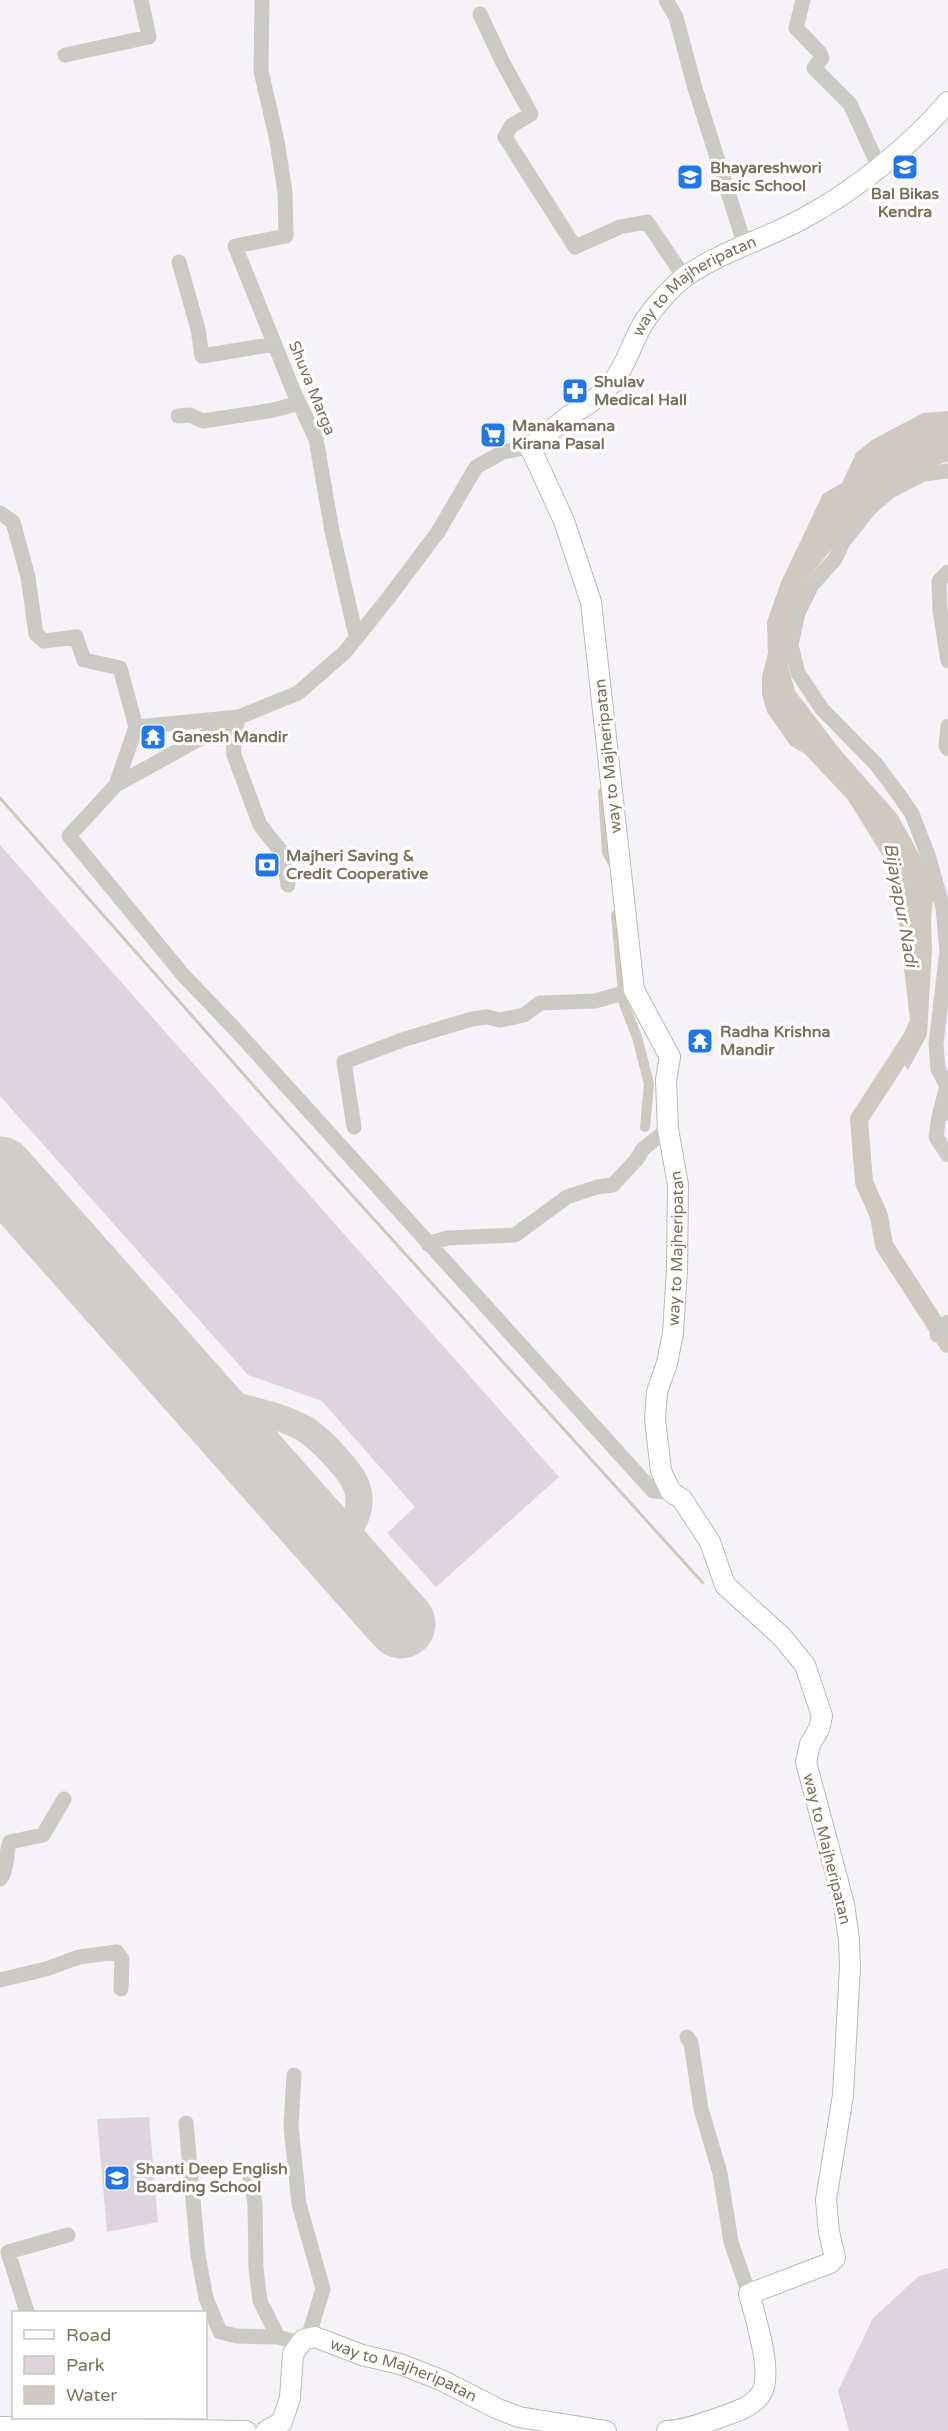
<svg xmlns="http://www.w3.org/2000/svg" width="948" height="2431" viewBox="0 0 948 2431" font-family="'Varela Round',sans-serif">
<rect width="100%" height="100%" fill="#f5f3f7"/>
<path fill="#ded4de" d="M0 845 559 1477 436 1587 387 1533 415 1507 322 1401 248 1375 0 1096Z
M149 2117 158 2222 107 2232 97 2119Z
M948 2268V2431H849L838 2391 873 2318 919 2276Z"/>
<path fill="#cfc9c0" d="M948 411V461L903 478 855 520 806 581 789 626 788 666 795 691 842 752 897 814 935 883 931 917 932 950 927 1035 908 1070 896 1051 910 1020 893 872 848 800 805 754 790 745 767 712 762 695V677L768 653 767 622 781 582 823 494 842 483 856 453 872 440 923 413Z"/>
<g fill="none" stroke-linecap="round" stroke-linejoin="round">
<path stroke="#cfc9c0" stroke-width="3" d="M0 798 276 1111 703 1583"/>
<path stroke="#cfc9c0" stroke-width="10" d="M603 792 607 852 615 867
M616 915 624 1004 637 1037 649 1084 645 1127"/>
<path stroke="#cfc9c0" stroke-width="18" d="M913 1036 859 1119 864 1182 879 1216 884 1245 948 1344"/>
<path stroke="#d0ceca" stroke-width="27" d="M176 1370C185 1379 194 1388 204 1394 235 1410 273 1411 303 1428 318 1436 350 1470 356 1485 360 1495 360 1506 356 1516 352 1527 342 1537 330 1540 280 1552 282 1499 264 1470"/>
<path stroke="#d0ceca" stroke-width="69" d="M0 1171 401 1624"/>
<g stroke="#bcbab3" stroke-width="22">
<g id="major">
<path d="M0 2427 246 2431"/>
<path id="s1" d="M266 2431 282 2422 290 2398 293 2354 303 2340 315 2337 362 2355 400 2364 441 2380 498 2409 519 2417 606 2431"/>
<path id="s2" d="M667 2431C685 2430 704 2423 721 2417 735 2412 752 2407 761 2394 774 2374 755 2316 749 2294L830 2263 835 2258 829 2232 826 2200 843 2095 850 1967 849 1940 844 1904 806 1762 810 1744 819 1729 822 1716 805 1665 782 1637 725 1585 710 1542 682 1499 671 1492 661 1471 655 1419 657 1392 667 1363 673 1333 677 1270 678 1185 668 1129 666 1080 670 1057 634 990 591 602 564 521 530 447C543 437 556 426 569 416 586 405 598 399 612 383 625 367 630 348 639 331 647 314 671 287 686 276 722 251 766 239 804 218 853 192 913 144 948 102"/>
</g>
</g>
<path stroke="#cbcac4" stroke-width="15" d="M262 0 261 71 277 141 285 192 286 236 235 246 293 390 316 439 332 531 356 636
M666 0 676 17 694 85 745 246
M803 0 796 28 820 53 822 58 814 68 850 104 879 167
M480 14 502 61 531 114 511 126 505 137 575 247 620 227 647 222 684 277
M65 55 149 37 141 0
M179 262 198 329 202 356 275 344
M178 416 190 415 203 421 274 410 299 403
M530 447 503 452 476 467 438 532 386 601 345 652 298 693 239 717 136 727 116 785 69 836 184 976 233 1027 653 1491 671 1492
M0 513 13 522 28 577 36 634 44 641 76 637 84 660 120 668 136 727
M948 572 939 581 940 610 948 661
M948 726 946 746 948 749
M116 785 239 717 233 735 234 755 260 825 283 854 288 885
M947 1112 939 1116 936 1137 948 1155
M939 1116 947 1086 938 1069 936 1044 947 951 943 908 928 855 912 814 899 795 876 764 822 709 798 673 791 645 798 613 812 585 835 559 843 542 870 508 890 491 923 474 948 471
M354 1127 344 1062 405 1039 472 1019 487 1017 500 1020 524 1015 540 1003 595 1001 634 990
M428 1244 447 1238 515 1235 567 1197 597 1187 613 1185 637 1159 643 1149 668 1129
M937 1335 948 1322
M0 1879C8 1870 5 1854 10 1842L43 1835 64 1799
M0 1980 46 1969 79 1957 117 1952 122 1959 121 1989
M687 2037 691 2043 701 2109 720 2173 731 2242 749 2294
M294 2075 291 2126 299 2204 323 2289 308 2338
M186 2123 198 2255 206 2298 220 2332 237 2336 278 2337 300 2343
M250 2176 255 2203 256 2268 260 2301 278 2337
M27 2312 8 2252 68 2235"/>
<use href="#major" stroke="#fff" stroke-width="20"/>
</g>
<defs>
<g id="school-square" transform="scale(1.35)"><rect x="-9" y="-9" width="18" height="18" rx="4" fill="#2277e8" stroke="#fff"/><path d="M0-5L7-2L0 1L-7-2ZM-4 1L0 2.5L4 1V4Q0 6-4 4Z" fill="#fff"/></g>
<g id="pharmacy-square" transform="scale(1.35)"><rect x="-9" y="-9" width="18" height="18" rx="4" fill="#2277e8" stroke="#fff"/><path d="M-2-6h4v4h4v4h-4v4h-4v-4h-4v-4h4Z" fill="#fff"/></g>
<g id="supermarket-square" transform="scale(1.35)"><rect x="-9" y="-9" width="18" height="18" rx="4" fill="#2277e8" stroke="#fff"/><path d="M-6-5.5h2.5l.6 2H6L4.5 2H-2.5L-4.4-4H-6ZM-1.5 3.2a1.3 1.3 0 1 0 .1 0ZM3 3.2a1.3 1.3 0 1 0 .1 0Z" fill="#fff"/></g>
<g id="temple-square" transform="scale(1.35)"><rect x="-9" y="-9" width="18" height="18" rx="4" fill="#2277e8" stroke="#fff"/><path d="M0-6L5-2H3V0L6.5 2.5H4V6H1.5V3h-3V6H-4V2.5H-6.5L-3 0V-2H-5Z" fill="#fff"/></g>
<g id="bank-square" transform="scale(1.35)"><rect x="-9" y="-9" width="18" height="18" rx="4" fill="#2277e8" stroke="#fff"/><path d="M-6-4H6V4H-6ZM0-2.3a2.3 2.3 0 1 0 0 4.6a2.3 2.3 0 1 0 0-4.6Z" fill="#fff"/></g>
</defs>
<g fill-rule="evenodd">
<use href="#school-square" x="905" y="167"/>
<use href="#school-square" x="690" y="177"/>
<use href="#pharmacy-square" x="575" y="391"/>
<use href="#supermarket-square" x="493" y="435"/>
<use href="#temple-square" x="153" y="737"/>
<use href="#bank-square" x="267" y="865"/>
<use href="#temple-square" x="700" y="1041"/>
<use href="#school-square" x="117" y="2178"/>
</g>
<g text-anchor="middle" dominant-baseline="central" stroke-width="6" stroke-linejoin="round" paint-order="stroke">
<g font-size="16" font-weight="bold" fill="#79735d" stroke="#fff" text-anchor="start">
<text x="710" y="168">Bhayareshwori<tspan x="710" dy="18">Basic School</tspan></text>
<text x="905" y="194" text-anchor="middle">Bal Bikas<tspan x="905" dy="18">Kendra</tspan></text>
<text x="594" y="382">Shulav<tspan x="594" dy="18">Medical Hall</tspan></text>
<text x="512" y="426">Manakamana<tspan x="512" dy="18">Kirana Pasal</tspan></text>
<text x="172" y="737">Ganesh Mandir</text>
<text x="286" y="856">Majheri Saving &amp;<tspan x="286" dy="18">Credit Cooperative</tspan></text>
<text x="720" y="1032">Radha Krishna<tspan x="720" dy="18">Mandir</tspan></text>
<text x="136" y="2169">Shanti Deep English<tspan x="136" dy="18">Boarding School</tspan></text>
</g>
<g font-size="16" fill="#79735d" stroke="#fff">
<text stroke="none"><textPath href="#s2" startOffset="2440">way to Majheripatan</textPath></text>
<text transform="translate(312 388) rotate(68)">Shuva Marga</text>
<text transform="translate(608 756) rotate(-96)">way to Majheripatan</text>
<text stroke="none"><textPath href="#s2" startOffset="1378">way to Majheripatan</textPath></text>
<text transform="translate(827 1849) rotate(76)">way to Majheripatan</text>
<text stroke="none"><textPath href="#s1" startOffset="212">way to Majheripatan</textPath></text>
</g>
<g font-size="18" font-style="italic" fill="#827560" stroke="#fff">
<text transform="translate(901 905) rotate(80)">Bijayapur Nadi</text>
</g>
</g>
<rect x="12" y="2311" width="195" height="108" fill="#ffffff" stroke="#c9c7be" stroke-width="1.5"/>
<rect x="24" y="2330" width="30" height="9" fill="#ffffff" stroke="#c9c7be" stroke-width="1.5"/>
<text x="66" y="2341" font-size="18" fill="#79735d">Road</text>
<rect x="24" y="2356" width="30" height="18" fill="#ded4de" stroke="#c9c7be" stroke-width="1.5"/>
<text x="66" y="2371" font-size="18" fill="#79735d">Park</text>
<rect x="24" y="2386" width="30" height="18" fill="#cfc9c0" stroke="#c9c7be" stroke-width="1.5"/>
<text x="66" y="2401" font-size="18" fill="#79735d">Water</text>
</svg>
